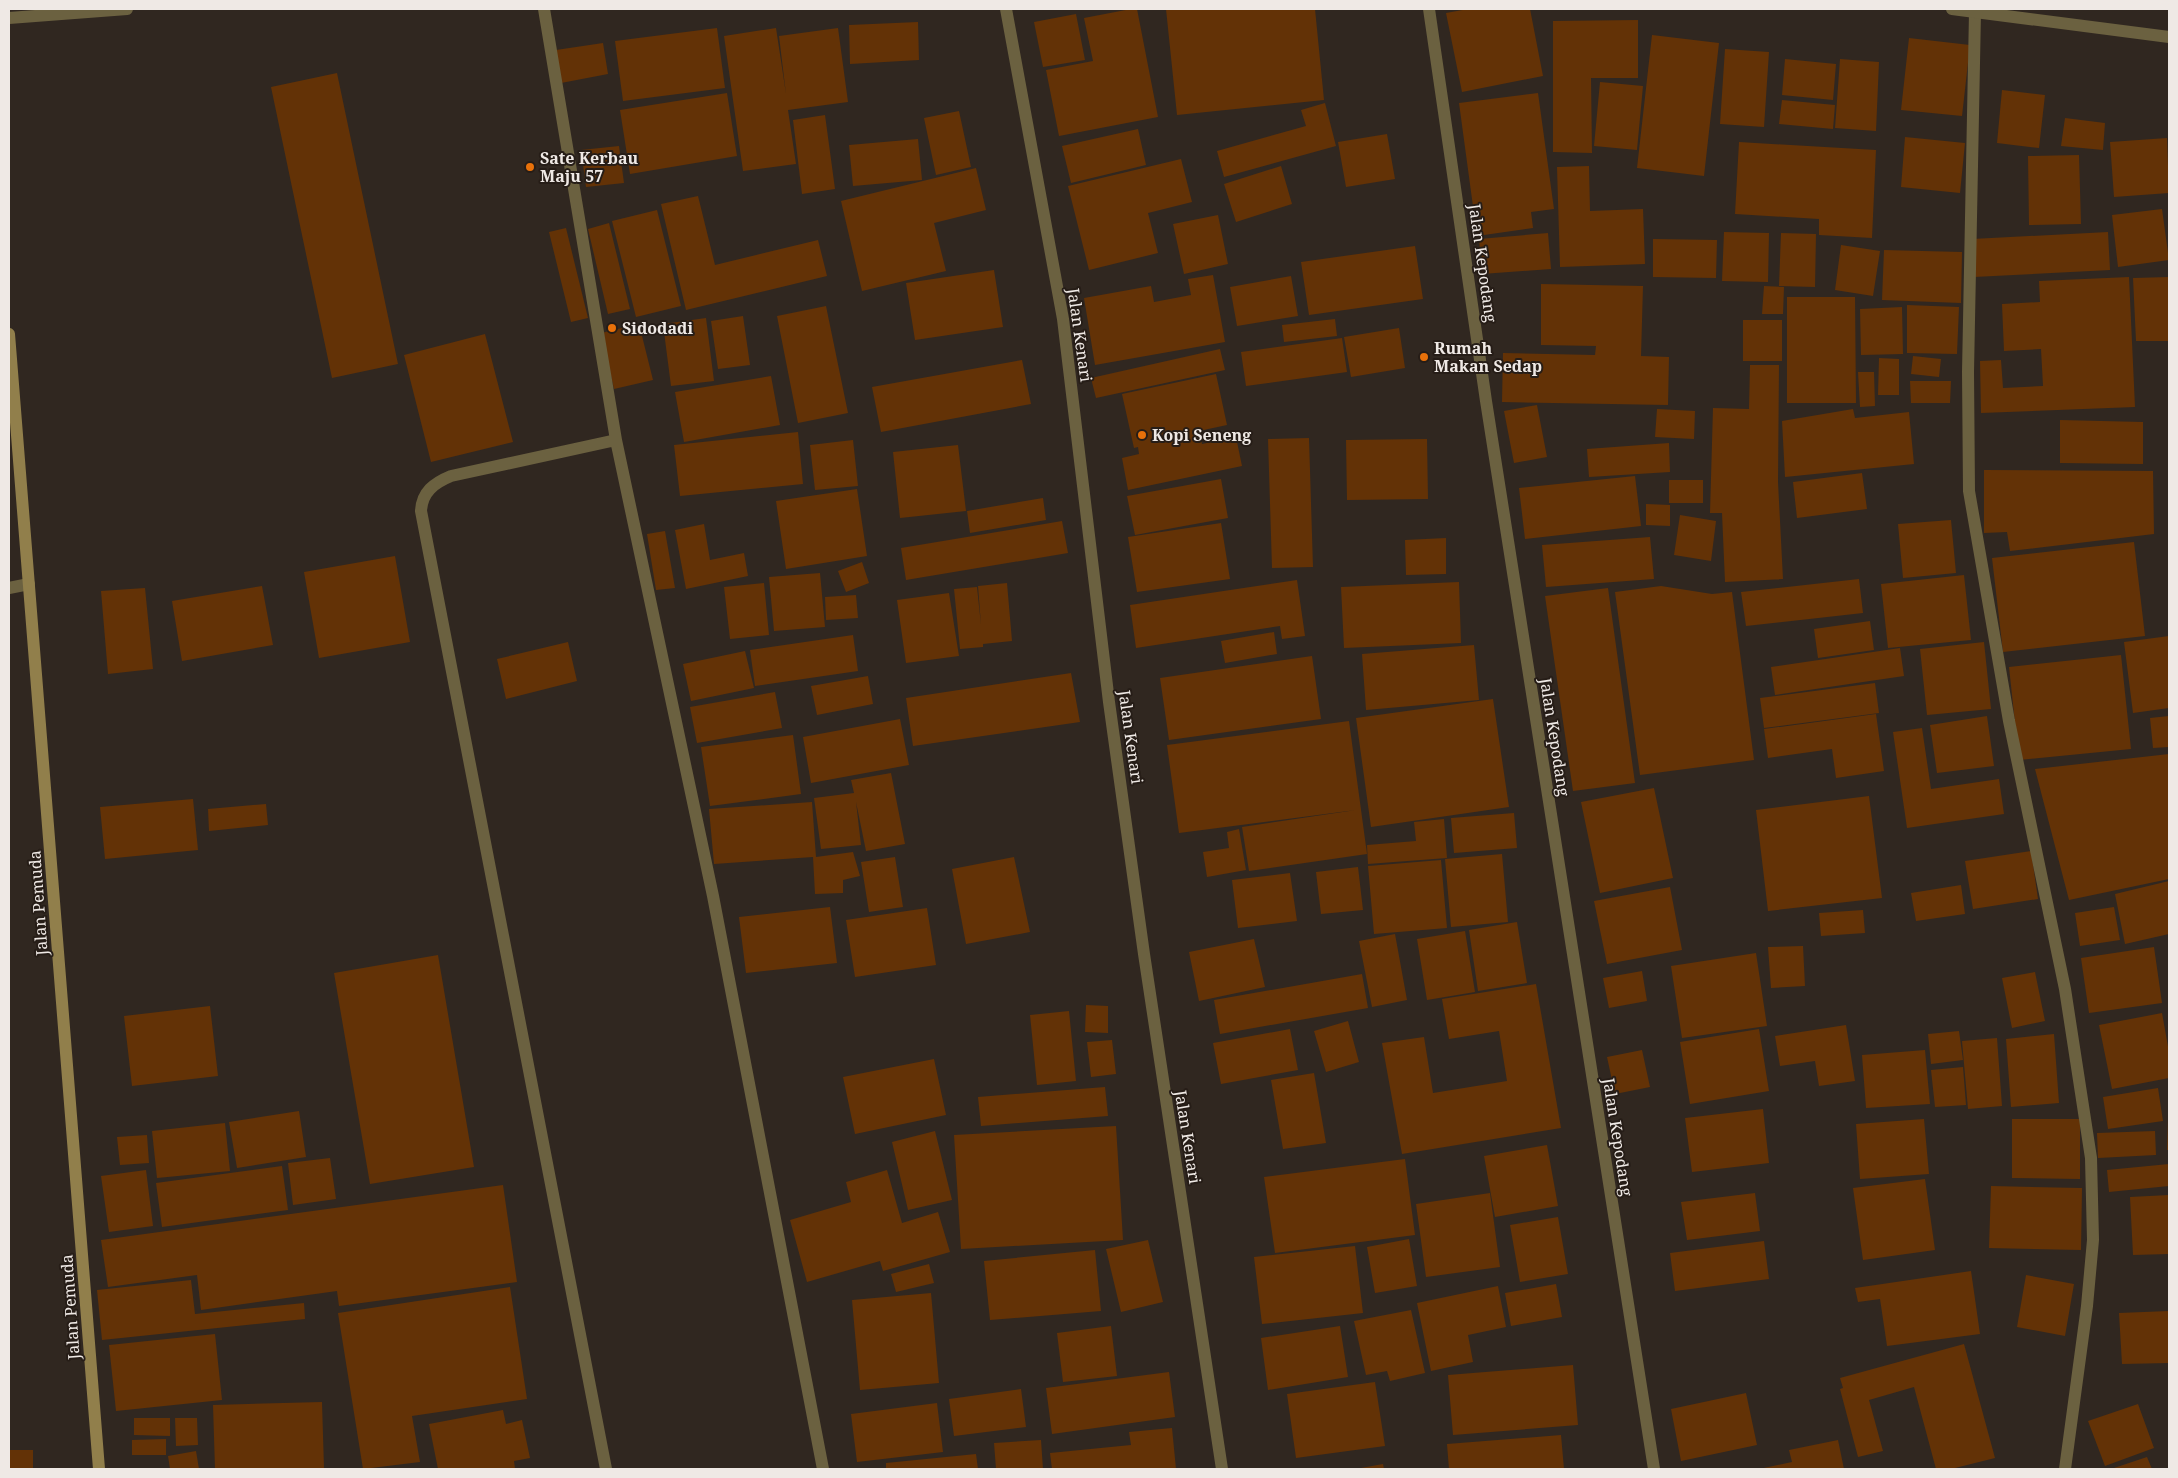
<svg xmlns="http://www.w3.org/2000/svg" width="2178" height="1478" viewBox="0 0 2178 1478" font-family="'Noto Serif',serif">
<rect width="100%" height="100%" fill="#302720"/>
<path fill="#633206" d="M1131 9H1137L1158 117 1059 136 1046 70 1093 61 1084 18Z
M1166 9H1315L1324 100 1177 115Z
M1468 9H1530L1543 76 1462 92 1446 13Z
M1076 14 1085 60 1043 67 1034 22Z
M1638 20V78H1591L1592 153 1553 152V21Z
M918 22 919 60 850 64 849 25Z
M717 28 725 88 623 101 615 41Z
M776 28 786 94 779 36 838 28 848 102 788 110 796 164 743 171 724 36Z
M1652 35 1719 43 1704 176 1637 168Z
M1909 38 1970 45 1962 116 1901 110Z
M603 43 608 74 561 83 556 50Z
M1725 49 1769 52 1764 127 1720 124Z
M1785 59 1836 64 1833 100 1782 95Z
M1840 59 1879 62 1876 131 1835 128Z
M337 73 398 364 332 378 271 87Z
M1600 82 1643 86 1637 150 1594 146Z
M2002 90 2045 95 2039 148 1997 143Z
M727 93 737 156 630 174 620 110Z
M1538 93 1554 209 1531 212 1533 228 1477 236 1459 103Z
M1782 100 1835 105 1833 129 1779 124Z
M1325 103 1336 146 1224 177 1217 151 1306 126 1301 110Z
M959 111 971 167 936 175 924 118Z
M825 115 835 189 802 194 793 120Z
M2065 118 2105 123 2103 150 2061 146Z
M1138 129 1146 165 1071 183 1062 146Z
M1387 134 1395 179 1346 187 1338 142Z
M1905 137 1965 143 1960 193 1901 187Z
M2167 138 2169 193 2114 197 2110 142Z
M918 139 922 180 853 186 849 145Z
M1739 142 1876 150 1872 238 1819 235V219L1735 214Z
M619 146 624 183 586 187 581 150Z
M2079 155 2081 224 2029 225 2028 156Z
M1181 159 1192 202 1148 213 1158 253 1089 270 1068 186Z
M1281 166 1292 204 1236 222 1224 184Z
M1589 166 1590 211 1643 209 1645 264 1560 267 1557 167Z
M976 168 986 210 934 223 946 271 862 291 841 201Z
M698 196 715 265 818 240 827 276 686 310 661 204Z
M2162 209 2169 260 2118 267 2112 215Z
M657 210 681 306 636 317 612 221Z
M1218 215 1228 264 1184 274 1173 224Z
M609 223 630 309 608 314 588 229Z
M566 228 588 318 571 322 549 232Z
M1724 232 1769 233 1768 282 1722 281Z
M2108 232 2110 270 1974 277 1972 239Z
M1548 233 1551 269 1482 274 1479 239Z
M1781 233 1816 234 1815 287 1779 286Z
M1653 239 1717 240 1716 278 1653 277Z
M1841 245 1880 251 1873 296 1835 290Z
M1415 246 1423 299 1309 315 1301 262Z
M1884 250 1962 252 1961 303 1882 300Z
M994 270 1003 327 915 340 906 283Z
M1213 275 1225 342 1095 365 1084 298 1151 286 1154 302 1191 295 1188 279Z
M1291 276 1298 316 1237 326 1230 287Z
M2129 277 2135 407 1981 413 1980 361 2001 360 2003 388 2043 386 2041 349 2004 351 2002 304 2040 302 2039 281Z
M2169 277V341H2136L2133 278Z
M1541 284 1643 286 1641 356 1669 357 1668 405 1502 402 1503 353 1595 355 1596 346 1541 345Z
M1764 286 1784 287 1783 314H1762Z
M1787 297H1855L1856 403H1787Z
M1907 305 1959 307 1957 354 1907 353Z
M826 306 848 413 798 423 777 316Z
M1902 307 1903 354 1861 355 1860 309Z
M743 316 750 365 718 369 711 321Z
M706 318 714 381 671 386 663 324Z
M1335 319 1337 336 1284 342 1282 325Z
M1743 320H1782V361H1743Z
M639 324 653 380 614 389 601 333Z
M1399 328 1405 368 1351 377 1344 337Z
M485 334 513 442 431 462 404 355Z
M1342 338 1347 372 1246 386 1241 352Z
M1220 349 1225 370 1096 398 1091 378Z
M1913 356 1941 359 1939 377 1911 374Z
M1879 358 1899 359V395H1878Z
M1022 360 1031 404 881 432 872 387Z
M1750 365H1779L1778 482 1783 579 1725 582 1722 513H1710L1713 408 1749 409Z
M1858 372H1874L1875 406 1860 407Z
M1216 374 1227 425 1199 431 1202 444 1236 437 1242 466 1128 490 1122 458 1139 454 1138 447 1134 448 1122 394Z
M771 376 780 425 684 442 675 392Z
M1910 381H1951L1950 403H1911Z
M1537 405 1547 457 1514 463 1504 411Z
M1657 409 1695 411 1694 439 1655 437Z
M1853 409 1855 418 1909 412 1914 464 1785 477 1782 421Z
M2060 420 2143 422V464L2060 463Z
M798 432 803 484 680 496 674 445Z
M1309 438 1313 567 1272 568 1268 439Z
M1427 439 1428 499 1347 500 1346 440Z
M853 440 858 486 815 490 810 445Z
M1669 443 1670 472 1589 477 1587 449Z
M958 445 966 511 900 518 893 452Z
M1984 470 2153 471 2154 534 2010 551 2007 532 1984 533Z
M1862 473 1867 509 1797 518 1793 482Z
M1635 476 1641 526 1525 539 1519 488Z
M1221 479 1228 518 1135 535 1127 496Z
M1669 480H1703V503H1669Z
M857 489 867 556 786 569 776 501Z
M1043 498 1046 520 970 533 967 511Z
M1646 504 1670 505V526L1646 525Z
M1680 515 1716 521 1711 561 1674 555Z
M1951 520 1956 573 1903 578 1898 524Z
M1062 521 1068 553 906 580 901 548Z
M1221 523 1230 579 1137 592 1128 537Z
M704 524 710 560 744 553 748 576 686 589 675 530Z
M665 531 675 588 656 590 647 534Z
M1650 537 1654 579 1546 587 1542 545Z
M1446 538V574L1406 575 1405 540Z
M2134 542 2145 636 2003 652 1992 558Z
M395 556 410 642 319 658 304 572Z
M862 562 869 583 846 592 838 571Z
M820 573 825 627 774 631 769 577Z
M1964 575 1971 640 1888 648 1881 584Z
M1859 579 1863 613 1746 626 1741 592Z
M1297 580 1305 636 1282 639 1280 626 1136 648 1130 605Z
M1459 582 1461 643 1344 648 1341 587Z
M764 583 769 635 730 639 724 587Z
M1007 583 1012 641 983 644V647L960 649 954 589 977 587 981 625 978 586Z
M262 586 273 645 182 661 172 601Z
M1661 586 1712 594 1732 592 1754 760 1640 775 1615 592Z
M145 588 153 669 108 674 101 591Z
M1608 588 1635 783 1573 791 1545 596Z
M949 593 959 656 906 663 897 600Z
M856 595 858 618 826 620 825 597Z
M1870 621 1874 650 1818 658 1814 629Z
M1274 632 1277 654 1225 663 1221 641Z
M853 635 858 671 755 686 750 650Z
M2169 636V708L2133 713 2124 642Z
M568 642 577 681 506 699 497 659Z
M1984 642 1991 709 1927 715 1920 649Z
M1474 645 1479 700 1366 710 1362 654Z
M1900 648 1904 676 1775 695 1771 667Z
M745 651 754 688 691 701 683 664Z
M2121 655 2131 749 2019 760 2009 667Z
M1312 656 1321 719 1169 740 1160 678Z
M1071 673 1080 722 913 746 906 698Z
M868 676 873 704 817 715 811 686Z
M1875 683 1879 713 1764 728 1760 698Z
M775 692 782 728 697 743 690 707Z
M1493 699 1509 807 1371 827 1356 718Z
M1876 714 1884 771 1836 778 1832 749 1768 758 1764 729Z
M1987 716 1994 766 1937 773 1930 725Z
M2169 716V747L2153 748 2150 718Z
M900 719 909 765 811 783 803 737Z
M1349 721 1367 854 1249 871 1242 827 1356 810 1179 833 1167 745Z
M1922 728 1931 789 1999 779 2004 814 1907 828 1893 732Z
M793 735 801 794 710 806 701 747Z
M2169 754V879L2069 900 2035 769Z
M891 773 905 844 866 851 856 802 861 845 821 849 814 798 854 793 851 780Z
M1654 788 1673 878 1600 893 1581 802Z
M1869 796 1882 898 1768 911 1756 810Z
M193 799 198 850 105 859 100 807Z
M812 802 816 857 853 852 860 876 843 880V893L815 894 813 857 714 864 709 809Z
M266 804 268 825 209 831 208 809Z
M1514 813 1517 848 1454 853 1451 818Z
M1444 819 1447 858 1368 864 1367 845 1416 841 1414 822Z
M1239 829 1246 870 1207 877 1203 852 1229 848 1227 832Z
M2031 851 2038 899 1973 909 1965 861Z
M1502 854 1508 922 1451 927 1445 859Z
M895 857 903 907 869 912 861 862Z
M1014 857 1030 932 966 944 952 869Z
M1441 860 1447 928 1374 934 1368 866Z
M1358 867 1363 910 1321 914 1316 872Z
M1290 873 1297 921 1238 928 1232 880Z
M2169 881V934L2125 944 2115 894Z
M1961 885 1965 914 1916 921 1911 893Z
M1670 887 1682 950 1607 964 1594 901Z
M830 907 837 963 746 973 739 917Z
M2114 907 2120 940 2080 946 2075 913Z
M927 908 936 965 855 977 846 920Z
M1863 910 1865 933 1821 936 1819 913Z
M1517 922 1527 983 1478 991 1469 930Z
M1465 931 1475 992 1427 1000 1417 939Z
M1395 934 1407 1000 1372 1007 1359 941Z
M1254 939 1265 987 1199 1001 1189 952Z
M1803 946 1805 986 1771 988 1768 947Z
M2154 947 2162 1003 2089 1013 2081 958Z
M1756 953 1767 1026 1682 1038 1671 966Z
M438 955 474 1167 370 1184 334 973Z
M1642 971 1647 1001 1609 1008 1603 978Z
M2035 972 2045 1021 2012 1028 2002 978Z
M1362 974 1368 1008 1220 1034 1214 1000Z
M1536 984 1561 1128 1402 1154 1382 1043 1424 1037 1433 1093 1507 1081 1499 1031 1449 1039 1442 999Z
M1086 1005 1108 1006V1033L1085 1032Z
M210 1006 218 1076 132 1086 124 1016Z
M1069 1011 1076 1081 1037 1085 1030 1015Z
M2162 1013 2169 1052V1078L2112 1089 2099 1025Z
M1348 1021 1359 1062 1326 1072 1314 1031Z
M1846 1025 1855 1081 1819 1086 1815 1061 1780 1066 1775 1036Z
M1290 1029 1298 1070 1221 1084 1213 1043Z
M1759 1029 1769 1091 1690 1104 1680 1042Z
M1959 1031 1963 1060 1931 1064 1928 1034Z
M2054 1034 2059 1103 2011 1107 2006 1039Z
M1997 1038 2002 1106 1968 1109 1962 1041Z
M1112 1040 1116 1074 1091 1077 1087 1042Z
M1642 1050 1650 1087 1615 1094 1607 1057Z
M1925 1050 1930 1104 1866 1108 1862 1055Z
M934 1059 946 1115 855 1134 843 1077Z
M1963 1067 1966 1105 1935 1107 1931 1070Z
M1314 1073 1326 1143 1283 1149 1271 1080Z
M1105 1087 1108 1116 981 1126 978 1097Z
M2158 1088 2163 1121 2108 1129 2103 1097Z
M1763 1109 1769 1163 1692 1172 1685 1118Z
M299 1111 306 1157 237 1168 229 1122Z
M1924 1119 1929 1174 1860 1179 1856 1124Z
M2012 1119H2080V1179L2012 1178Z
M2168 1119H2169V1150H2167Z
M225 1123 230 1171 157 1178 152 1131Z
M1116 1126 1123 1240 961 1249 954 1135Z
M935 1131 952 1200 908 1210 892 1142Z
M2155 1131 2156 1155 2098 1158 2097 1133Z
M147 1135 149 1163 120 1165 117 1137Z
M1547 1145 1558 1206 1495 1217 1484 1156Z
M330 1158 336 1199 293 1205 288 1163Z
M1405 1159 1415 1235 1275 1253 1264 1177Z
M2169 1164V1186L2109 1192 2107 1170Z
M282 1166 288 1210 162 1227 156 1183Z
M146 1170 153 1226 109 1232 101 1176Z
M887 1170 902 1223 938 1212 950 1252 883 1271 880 1261 807 1282 790 1220 851 1202 846 1182Z
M1925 1179 1935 1250 1863 1260 1853 1188Z
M503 1185 517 1282 339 1306 337 1291 201 1310 197 1275 108 1287 101 1240Z
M1991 1186 2082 1188 2081 1250 1989 1248Z
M1490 1193 1500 1267 1426 1277 1416 1204Z
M1755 1193 1760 1231 1687 1240 1681 1202Z
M2169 1195V1254L2133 1255 2130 1197Z
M1558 1217 1568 1274 1520 1282 1510 1225Z
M1409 1239 1417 1286 1375 1293 1367 1247Z
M1148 1240 1163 1302 1121 1312 1106 1249Z
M1764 1241 1769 1279 1675 1291 1670 1253Z
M1355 1246 1363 1313 1262 1324 1254 1257Z
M1095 1250 1101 1311 990 1320 984 1261Z
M929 1264 934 1283 896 1292 891 1274Z
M1971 1271 1980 1334 1887 1346 1880 1299 1858 1302 1855 1288Z
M2026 1275 2074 1284 2065 1336 2017 1327Z
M191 1280 195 1314 304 1303 305 1319 102 1340 97 1290Z
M1556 1284 1562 1317 1511 1326 1505 1293Z
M1498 1286 1506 1327 1468 1335 1473 1362 1431 1371 1417 1303Z
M510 1287 527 1399 412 1416 420 1462 363 1469 338 1313Z
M931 1293 939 1383 860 1390 852 1300Z
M1411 1310 1425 1373 1390 1381 1387 1371 1366 1375 1354 1321Z
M2169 1311V1363L2122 1364 2119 1313Z
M1111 1326 1117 1376 1063 1382 1057 1333Z
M1340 1326 1348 1377 1268 1390 1261 1338Z
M215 1334 222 1400 116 1411 109 1345Z
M1964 1344 1995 1458 1951 1469H1936L1914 1387 1869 1400 1883 1451 1858 1457 1840 1389 1843 1388 1840 1378Z
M1573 1365 1578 1425 1453 1435 1448 1375Z
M1169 1372 1175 1417 1052 1434 1046 1388Z
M1375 1382 1385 1446 1296 1458 1287 1394Z
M1021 1389 1026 1427 954 1436 949 1399Z
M1746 1393 1757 1445 1681 1461 1671 1409Z
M322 1402 324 1468 215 1469 213 1405Z
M937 1403 943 1452 857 1462 851 1414Z
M2138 1404 2154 1448 2105 1466 2088 1421Z
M503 1410 506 1424 522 1420 530 1458 514 1461 515 1469H438L429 1424Z
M134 1418H170V1436L134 1435Z
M175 1418H197L198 1445 176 1446Z
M1172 1428 1176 1469H1052L1050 1453 1131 1445 1129 1432Z
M1561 1435 1564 1469H1449L1447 1444Z
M166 1439V1455H132V1440Z
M1041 1440 1043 1469H996L994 1443Z
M1838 1440 1844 1469H1759L1792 1462 1789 1450Z
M9 1450H33V1469H9Z
M196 1451 199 1469H170L168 1456Z
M976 1454 978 1469H886V1463Z
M2147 1457 2152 1469H2111Z
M1383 1464 1384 1469H1361V1468Z"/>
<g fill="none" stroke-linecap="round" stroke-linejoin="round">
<path stroke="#6b6140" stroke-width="12" d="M544 9 616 440 713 896 823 1469
M1006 9 1063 319 1109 702 1144 954 1222 1469
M1429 9 1486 401 1654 1469
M1975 12 1968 372 1969 491 2009 721 2065 989 2091 1158 2093 1240 2087 1306 2065 1469
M9 588 29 584
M606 1469 421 511C422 492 434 483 451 476L616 440"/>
<path stroke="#6b6140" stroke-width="12" d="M1952 9 2169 37
M9 18 127 9"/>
<path stroke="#917f4b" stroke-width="12" d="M9 334 99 1469"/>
</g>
<g fill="#e8710a" stroke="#261d17" stroke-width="2">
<circle cx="530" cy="167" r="5"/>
<circle cx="612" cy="328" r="5"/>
<circle cx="1424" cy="357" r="5"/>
<circle cx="1142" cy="435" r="5"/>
</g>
<g text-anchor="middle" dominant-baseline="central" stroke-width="4" stroke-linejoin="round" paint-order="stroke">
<g font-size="16" font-weight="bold" fill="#efe9e5" stroke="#261d17" text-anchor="start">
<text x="540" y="158">Sate Kerbau<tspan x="540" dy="18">Maju 57</tspan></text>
<text x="622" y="328">Sidodadi</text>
<text x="1434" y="348">Rumah<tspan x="1434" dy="18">Makan Sedap</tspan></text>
<text x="1152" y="435">Kopi Seneng</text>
</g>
<g font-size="16" fill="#efe9e5" stroke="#261d17">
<text transform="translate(1483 263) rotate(82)">Jalan Kepodang</text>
<text transform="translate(1080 335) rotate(82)">Jalan Kenari</text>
<text transform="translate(1131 737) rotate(82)">Jalan Kenari</text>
<text transform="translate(1555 737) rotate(81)">Jalan Kepodang</text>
<text transform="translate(38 903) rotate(-94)">Jalan Pemuda</text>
<text transform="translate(1188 1137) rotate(81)">Jalan Kenari</text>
<text transform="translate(1618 1137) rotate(81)">Jalan Kepodang</text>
<text transform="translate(70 1307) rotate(-94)">Jalan Pemuda</text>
</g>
</g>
<rect width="2178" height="1478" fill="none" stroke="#efe9e5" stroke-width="20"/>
</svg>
